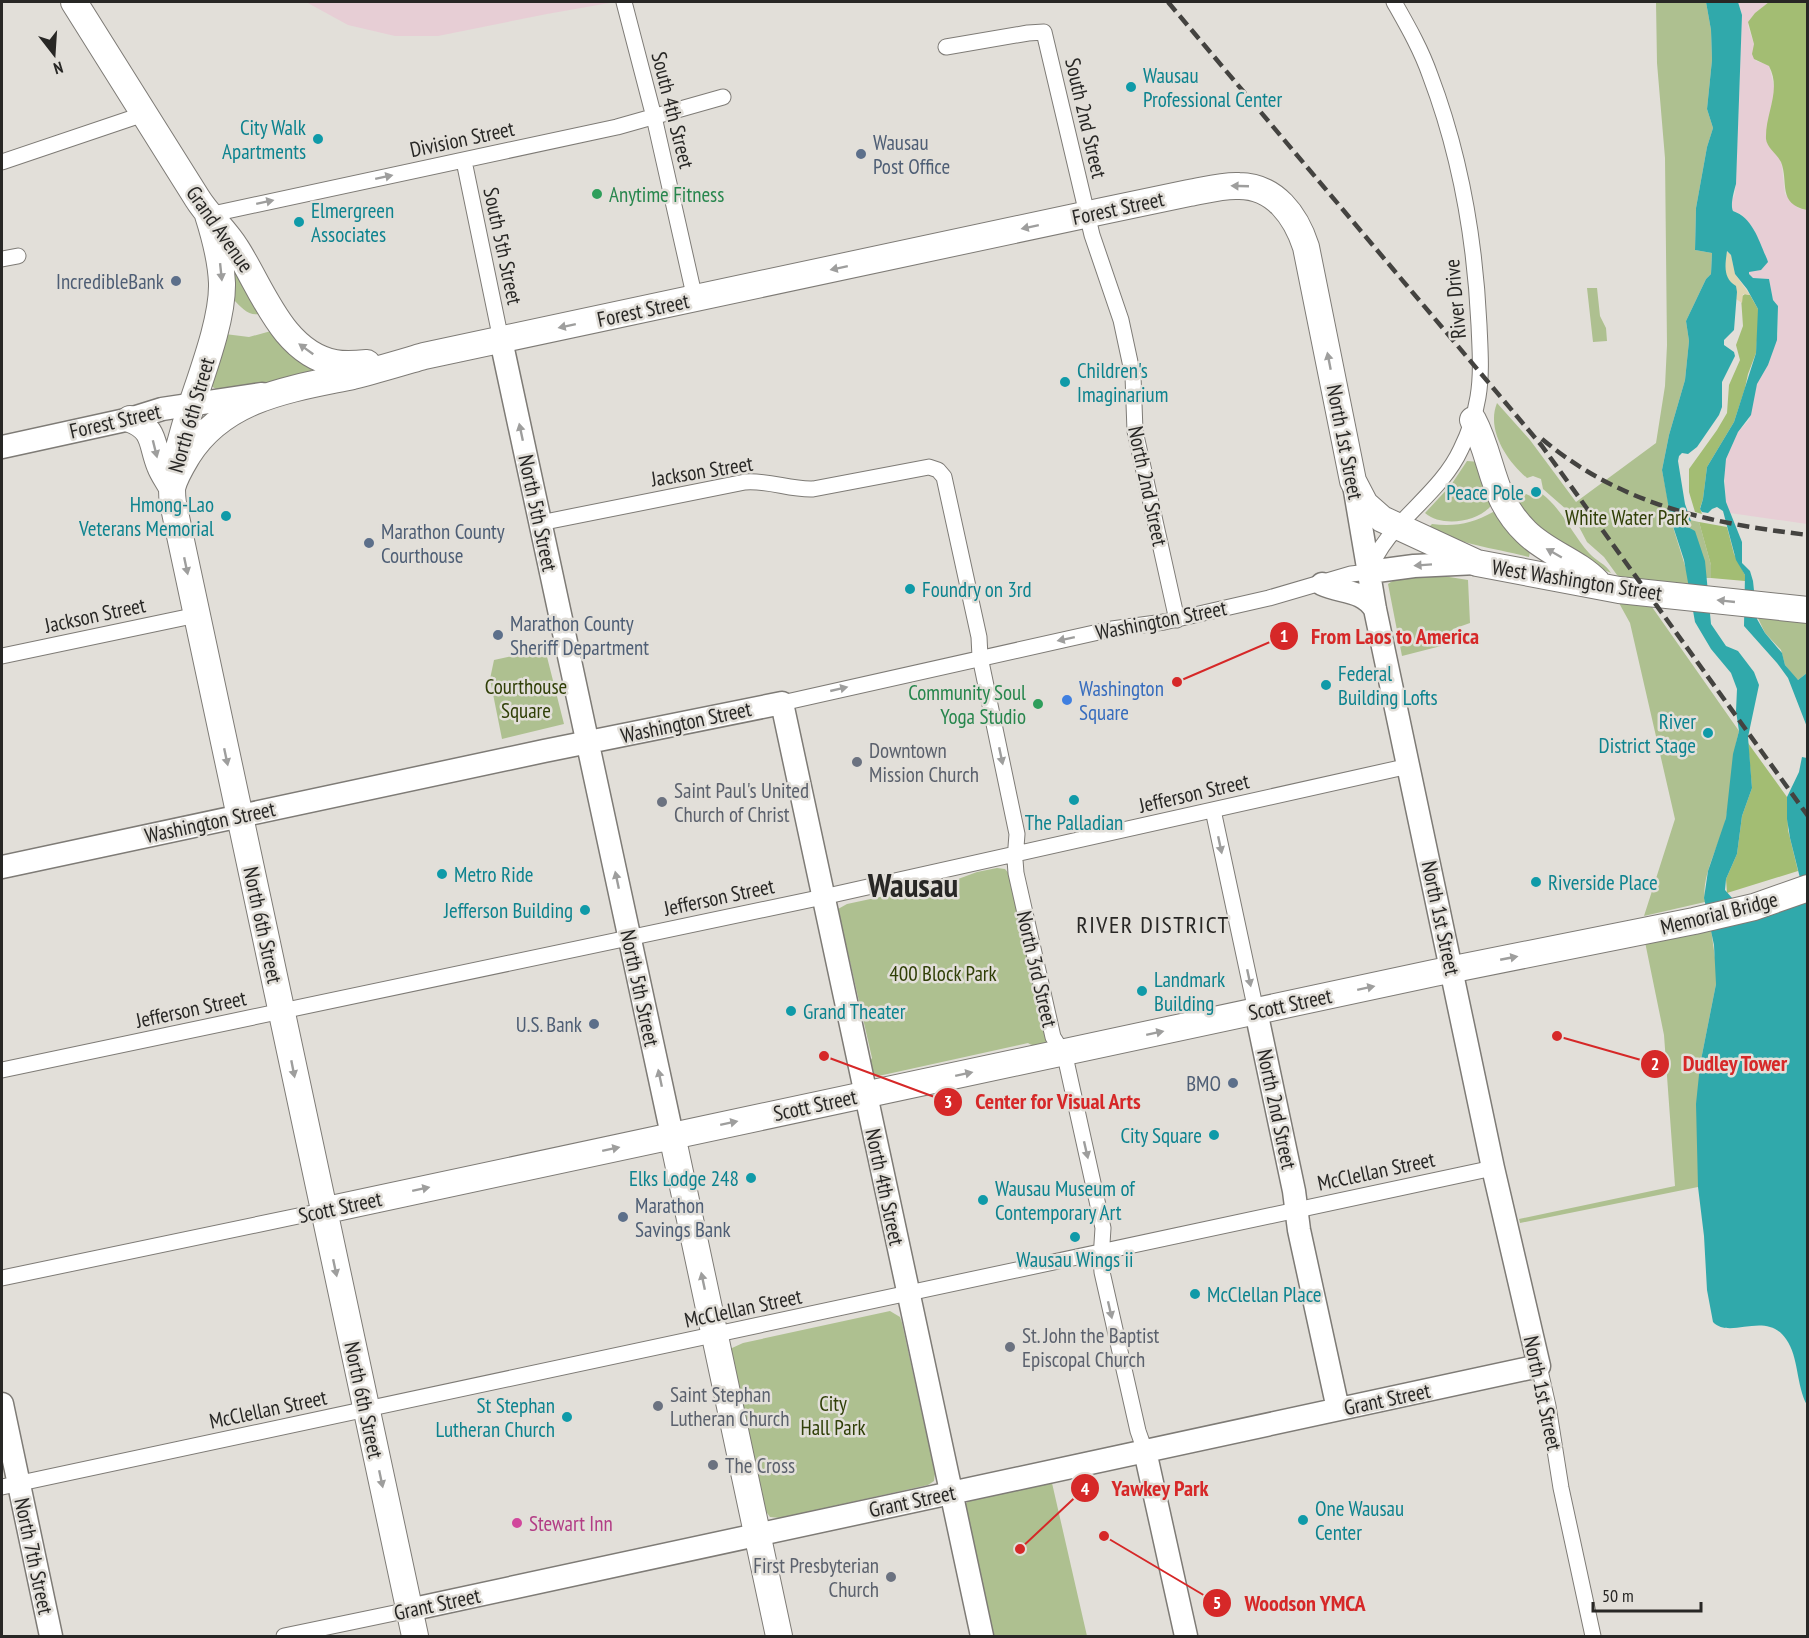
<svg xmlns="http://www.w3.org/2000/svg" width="1809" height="1638" viewBox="0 0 1809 1638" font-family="'PT Sans Narrow',sans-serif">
<rect width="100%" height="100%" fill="#e2dfd9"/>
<path fill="#e7ced5" d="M306 2H615L547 14 438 36H395L348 25Z
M1738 2H1769L1755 13 1748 22V26L1754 44 1753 54 1756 61 1769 65 1775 91 1767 129V143L1780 159 1782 167 1785 194 1798 208 1807 210V524L1730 513 1726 502 1724 470 1726 459 1738 432 1749 420 1757 383 1768 365 1778 334V306L1773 300 1769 279 1753 278 1749 275 1748 272 1762 267 1767 259 1751 226 1741 214 1733 211 1731 207V202L1735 194 1738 129 1742 15Z"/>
<path fill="#aec090" d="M1656 2H1706L1711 30 1712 60 1707 109 1713 128 1707 147 1696 208 1695 250 1712 253 1711 274 1706 279 1686 321 1689 341 1685 380 1669 435 1662 470 1673 527 1695 598 1648 593 1617 575 1604 557 1587 542 1577 523 1567 510 1543 489 1541 479 1533 476 1527 478C1507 461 1486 430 1497 403L1530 440 1576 502 1656 443 1665 386 1667 345 1665 158 1657 63Z
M235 267 259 314C248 316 241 307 234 300L233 268Z
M1587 288H1597L1600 316 1606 328 1607 341 1593 342Z
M271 331 287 352 311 367 312 374 219 394 216 389 211 386 225 334 249 337Z
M1467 461 1480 462 1493 503C1481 522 1442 528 1425 513L1451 485Z
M1541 493C1564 511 1571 533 1589 553 1596 561 1606 564 1611 573L1564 553 1515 502 1518 497 1526 494 1533 497Z
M1493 512 1498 513 1530 552 1529 557C1495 548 1459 545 1429 527L1432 524C1456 527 1473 523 1493 512Z
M1690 520 1699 522 1711 565V578H1706L1689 529 1685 524Z
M1443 576 1468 580 1470 623 1453 629 1441 646 1402 656 1388 584C1401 573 1427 576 1443 576Z
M1619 603 1652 607 1739 731C1731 760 1732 789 1726 818 1720 846 1701 873 1705 902L1644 916 1675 819 1630 623Z
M1757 616 1807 621 1806 656 1807 673 1798 680 1796 679 1785 665 1781 650 1765 633Z
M545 649 564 724 502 739 490 679 494 660Z
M997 868 1005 869 1010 875 1047 1041C1042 1047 1034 1047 1028 1043L883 1075 878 1076 872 1073 868 1064 872 1058 838 909 847 904 950 882 977 872Z
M1711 929 1716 965V984L1700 1065 1698 1187 1520 1223 1519 1219 1675 1186 1664 1035 1645 942Z
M890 1311 900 1317 902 1323 935 1473 934 1481 928 1485 780 1518 770 1517 765 1510 731 1352 732 1348 743 1343Z
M1052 1483 1087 1636H992L965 1504 969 1501Z"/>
<path fill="#a3bd73" d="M1769 2H1807V210C1777 204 1789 182 1781 162 1777 154 1767 148 1766 139 1765 113 1782 91 1769 66L1754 59 1752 54 1754 44 1748 22 1755 13Z
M1745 294 1750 295 1758 309 1759 315 1756 353 1748 374 1745 388 1734 422 1707 467 1703 499 1700 508 1702 514 1695 512 1689 492V469L1717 430 1727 413 1729 385 1740 360 1736 345 1743 326 1741 297Z
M1699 522 1727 527 1734 554 1745 575V581L1711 578V565Z
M1748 743 1787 797 1788 830 1798 871 1727 893 1726 879 1737 854 1742 816 1752 788Z"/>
<path fill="#dfd6b1" d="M1726 251 1731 255 1735 274 1750 295 1743 294 1742 303 1736 299 1737 292 1725 275Z"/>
<path fill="#30a9ab" d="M1706 2H1738L1742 15 1736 184C1734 191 1730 205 1733 211 1753 218 1759 241 1767 259L1768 262 1761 270 1749 272V274L1753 278 1769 279 1773 300 1778 306 1777 340 1768 365 1757 384 1751 415 1738 432 1726 459 1724 481 1726 502 1742 542V563L1750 571 1753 581 1757 619 1765 633 1782 653 1785 665 1798 680 1807 673V727L1788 678 1777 663 1744 626 1745 575 1736 560 1723 511 1717 507 1712 509 1708 513 1702 512 1700 509 1703 499 1707 467 1734 422 1756 353 1758 309 1747 289 1735 274 1731 255 1727 251C1725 266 1723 278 1736 286L1737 292 1734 330 1724 340V345L1734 352 1735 356 1722 382V407L1719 415 1697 447 1688 454 1682 453 1679 456 1678 461 1685 504 1691 521 1686 523V526L1695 531 1705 561 1711 624 1726 646 1738 651 1754 672 1759 685 1748 737 1752 788 1742 816 1737 854 1726 879 1725 890 1740 907 1775 913 1799 904 1804 894 1790 838 1787 819V797L1799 772 1802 757 1807 758V1405C1796 1385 1799 1357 1786 1339 1766 1310 1730 1340 1713 1322L1707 1290 1704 1236 1698 1187 1696 1104 1700 1065 1716 984 1714 945 1704 898 1708 871 1726 818 1733 754 1739 731 1736 711 1737 689 1731 673 1711 649 1695 622 1684 560 1671 520 1662 470 1669 435 1685 380 1689 341 1686 321 1706 279 1711 274 1712 253 1695 250 1696 208 1707 147 1713 128 1707 109 1712 60 1711 30Z"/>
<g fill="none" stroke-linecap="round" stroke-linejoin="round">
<g stroke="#7e7b76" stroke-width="17">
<path id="street" d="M624 2 654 117 695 299
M946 47 1028 33 1044 32 1092 235 1121 320 1133 376 1135 431 1177 620
M464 161 501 340
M2 162 144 114
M208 215 617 127 723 97
M2 259 18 256
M540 523 745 482C769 480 790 490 813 489L929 467 938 470 944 477 979 637 980 657 1017 834 1015 860 1016 873 1053 1037 1065 1056 1103 1228 1101 1259 1102 1272 1138 1431 1145 1451
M2 656 197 615
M782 703 1112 629 1164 622 1269 598 1351 574 1369 572C1386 523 1439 497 1461 449 1469 433 1475 415 1478 397 1482 373 1480 349 1479 325 1475 240 1460 154 1430 75 1421 49 1407 25 1394 2
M1213 810 1256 1011
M2 1070 823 897 1409 766
M2 1278 322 1211
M1539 1366 1548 1406 1561 1488 1593 1636
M2 1487 1493 1168
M284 1636 409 1610"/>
</g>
<g stroke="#7e7b76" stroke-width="25">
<path id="secondary" d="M501 340 672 1135
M2 447 130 419 162 409 262 394
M1369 572 1414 566 1477 563
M1322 584C1341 593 1362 589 1375 609
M2 867 544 751 782 703 982 1636
M1256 1011 1294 1191 1299 1230 1338 1409
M2 1404 51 1636
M1145 1451 1186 1636
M409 1610 1539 1366 1493 1168 1375 609 1354 485"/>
</g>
<g stroke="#7e7b76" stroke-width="28">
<path id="primary" d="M74 2 197 198C208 216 225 230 236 248 262 288 282 353 335 363 345 365 357 364 367 363
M208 215C215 237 221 259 222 283 223 324 197 385 185 426 178 451 169 477 173 503L415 1636
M130 419C156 429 151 444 160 466 163 474 168 480 172 488
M1473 420C1494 460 1490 497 1526 532 1547 553 1577 561 1597 582
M172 488C175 476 182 465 188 455 225 397 291 389 353 376 377 370 400 363 424 356L1103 211C1132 205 1160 199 1189 193 1206 190 1223 185 1239 186 1275 186 1296 216 1306 247L1353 481 1365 504 1382 519 1477 563 1619 590 1808 610
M672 1135 779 1636
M322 1211 1434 973 1694 921 1754 907 1808 888"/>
</g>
<use href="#street" stroke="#fff" stroke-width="15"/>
<use href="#secondary" stroke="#fff" stroke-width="22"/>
<use href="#primary" stroke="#fff" stroke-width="26"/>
<path stroke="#444340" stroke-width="4.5" stroke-dasharray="12 6" stroke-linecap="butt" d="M1168 2 1542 446 1808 816
M1542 439C1621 505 1708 523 1808 535"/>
</g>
<defs><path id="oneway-solid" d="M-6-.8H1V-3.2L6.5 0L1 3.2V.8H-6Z" transform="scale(1.5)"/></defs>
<g fill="#9e9e9d">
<use href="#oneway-solid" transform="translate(384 177) rotate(-12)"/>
<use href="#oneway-solid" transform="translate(1240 186) rotate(-178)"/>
<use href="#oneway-solid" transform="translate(265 202) rotate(-12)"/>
<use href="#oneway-solid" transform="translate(1030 227) rotate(168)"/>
<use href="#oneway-solid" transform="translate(839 268) rotate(168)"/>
<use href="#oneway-solid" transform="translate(221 272) rotate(84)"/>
<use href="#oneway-solid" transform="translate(567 326) rotate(168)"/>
<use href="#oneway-solid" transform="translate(306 349) rotate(-144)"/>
<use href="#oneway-solid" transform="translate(1329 361) rotate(-101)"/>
<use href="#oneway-solid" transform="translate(521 432) rotate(-102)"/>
<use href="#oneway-solid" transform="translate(155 449) rotate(76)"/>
<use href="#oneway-solid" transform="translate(1554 553) rotate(-150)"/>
<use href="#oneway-solid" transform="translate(1423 565) rotate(176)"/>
<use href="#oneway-solid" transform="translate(186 566) rotate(78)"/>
<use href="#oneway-solid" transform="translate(1726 601) rotate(-174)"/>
<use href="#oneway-solid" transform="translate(1066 639) rotate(168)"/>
<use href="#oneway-solid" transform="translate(839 689) rotate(-13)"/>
<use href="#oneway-solid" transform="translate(1001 756) rotate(78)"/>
<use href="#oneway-solid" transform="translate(226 757) rotate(78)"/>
<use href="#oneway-solid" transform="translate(1220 845) rotate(78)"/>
<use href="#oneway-solid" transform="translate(617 880) rotate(-102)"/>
<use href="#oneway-solid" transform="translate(1509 958) rotate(-11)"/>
<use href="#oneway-solid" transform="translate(1249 978) rotate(78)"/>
<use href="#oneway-solid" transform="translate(1366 988) rotate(-12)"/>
<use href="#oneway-solid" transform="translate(1155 1033) rotate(-12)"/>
<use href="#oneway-solid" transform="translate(293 1069) rotate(79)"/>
<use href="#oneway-solid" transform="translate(964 1074) rotate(-12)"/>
<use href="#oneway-solid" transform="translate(660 1078) rotate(-102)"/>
<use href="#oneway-solid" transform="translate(729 1123) rotate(-12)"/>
<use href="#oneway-solid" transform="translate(611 1149) rotate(-12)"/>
<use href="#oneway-solid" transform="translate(1086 1150) rotate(77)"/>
<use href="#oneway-solid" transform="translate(421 1189) rotate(-12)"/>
<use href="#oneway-solid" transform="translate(335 1268) rotate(78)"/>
<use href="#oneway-solid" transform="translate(703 1281) rotate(-102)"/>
<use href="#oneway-solid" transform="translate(1110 1310) rotate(77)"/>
<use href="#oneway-solid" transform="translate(381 1479) rotate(78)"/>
</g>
<g fill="#0f9aa8" stroke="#e2dfd9" stroke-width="2">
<circle cx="1131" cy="87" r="6"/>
<circle cx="318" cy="139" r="6"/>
<circle cx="299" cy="222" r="6"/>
<circle cx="1065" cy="382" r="6"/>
<circle cx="1536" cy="492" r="6"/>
<circle cx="226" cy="516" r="6"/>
<circle cx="910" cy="589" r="6"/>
<circle cx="1326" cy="685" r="6"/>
<circle cx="1708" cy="733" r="6"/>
<circle cx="1074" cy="800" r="6"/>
<circle cx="442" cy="874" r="6"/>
<circle cx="1536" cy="882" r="6"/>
<circle cx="585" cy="910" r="6"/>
<circle cx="1142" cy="991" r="6"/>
<circle cx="791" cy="1011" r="6"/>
<circle cx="1214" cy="1135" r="6"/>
<circle cx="751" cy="1178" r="6"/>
<circle cx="983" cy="1200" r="6"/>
<circle cx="1075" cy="1237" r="6"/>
<circle cx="1195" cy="1294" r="6"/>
<circle cx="567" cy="1417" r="6"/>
<circle cx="1303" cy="1520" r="6"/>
</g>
<g fill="#5c6f8a" stroke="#e2dfd9" stroke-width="2">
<circle cx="861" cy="154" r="6"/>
<circle cx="176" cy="281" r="6"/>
<circle cx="369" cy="543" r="6"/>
<circle cx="498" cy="635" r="6"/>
<circle cx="594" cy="1024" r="6"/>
<circle cx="1233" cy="1083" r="6"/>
<circle cx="623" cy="1217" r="6"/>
</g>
<g fill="#2e9e5b" stroke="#e2dfd9" stroke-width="2">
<circle cx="597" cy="194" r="6"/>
<circle cx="1038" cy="704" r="6"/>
</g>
<circle fill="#3f7fe0" stroke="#e2dfd9" stroke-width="2" cx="1067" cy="700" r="6"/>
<g fill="#6b7280" stroke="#e2dfd9" stroke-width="2">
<circle cx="857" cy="762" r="6"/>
<circle cx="662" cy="802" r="6"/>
<circle cx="1010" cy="1347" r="6"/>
<circle cx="658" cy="1406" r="6"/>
<circle cx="713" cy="1465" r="6"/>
<circle cx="891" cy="1577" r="6"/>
</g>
<circle fill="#d1479c" stroke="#e2dfd9" stroke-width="2" cx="517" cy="1523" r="6"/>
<g text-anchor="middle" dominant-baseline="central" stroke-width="5" stroke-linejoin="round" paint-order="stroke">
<g font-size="21" fill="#0d838f" stroke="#e2dfd9" text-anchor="start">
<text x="1143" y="75">Wausau<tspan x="1143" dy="24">Professional Center</tspan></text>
<text x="306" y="127" text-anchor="end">City Walk<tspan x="306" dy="24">Apartments</tspan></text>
<text x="311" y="210">Elmergreen<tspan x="311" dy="24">Associates</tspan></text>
<text x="1077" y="370">Children's<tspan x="1077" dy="24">Imaginarium</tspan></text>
<text x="1524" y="492" text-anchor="end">Peace Pole</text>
<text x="214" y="504" text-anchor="end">Hmong-Lao<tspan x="214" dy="24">Veterans Memorial</tspan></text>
<text x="922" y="589">Foundry on 3rd</text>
<text x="1338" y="673">Federal<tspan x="1338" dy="24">Building Lofts</tspan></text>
<text x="1696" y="721" text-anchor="end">River<tspan x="1696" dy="24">District Stage</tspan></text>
<text x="1074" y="822" text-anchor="middle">The Palladian</text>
<text x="454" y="874">Metro Ride</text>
<text x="1548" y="882">Riverside Place</text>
<text x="573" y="910" text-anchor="end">Jefferson Building</text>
<text x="1154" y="979">Landmark<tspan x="1154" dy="24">Building</tspan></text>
<text x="803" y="1011">Grand Theater</text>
<text x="1202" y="1135" text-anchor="end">City Square</text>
<text x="739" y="1178" text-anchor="end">Elks Lodge 248</text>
<text x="995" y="1188">Wausau Museum of<tspan x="995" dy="24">Contemporary Art</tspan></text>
<text x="1075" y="1259" text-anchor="middle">Wausau Wings ii</text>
<text x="1207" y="1294">McClellan Place</text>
<text x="555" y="1405" text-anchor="end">St Stephan<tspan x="555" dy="24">Lutheran Church</tspan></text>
<text x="1315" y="1508">One Wausau<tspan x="1315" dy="24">Center</tspan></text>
</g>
<g font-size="21" fill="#282725" stroke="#e2dfd9">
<text transform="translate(673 110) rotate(76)">South 4th Street</text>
<text transform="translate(1086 118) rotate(77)">South 2nd Street</text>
<text transform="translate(462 139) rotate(-12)">Division Street</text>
<text transform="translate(1118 208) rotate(-12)">Forest Street</text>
<text transform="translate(220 229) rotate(55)">Grand Avenue</text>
<text transform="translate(503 246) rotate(78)">South 5th Street</text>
<text transform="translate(1455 299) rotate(-95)">River Drive</text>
<text transform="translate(643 310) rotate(-12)">Forest Street</text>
<text transform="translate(191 415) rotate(-74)">North 6th Street</text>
<text transform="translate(115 421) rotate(-13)">Forest Street</text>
<text transform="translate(1345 442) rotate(79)">North 1st Street</text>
<text transform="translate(702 471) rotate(-9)">Jackson Street</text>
<text transform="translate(1148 486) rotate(78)">North 2nd Street</text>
<text transform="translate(538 513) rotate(78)">North 5th Street</text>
<text transform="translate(1577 580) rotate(9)">West Washington Street</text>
<text transform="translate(95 615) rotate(-12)">Jackson Street</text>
<text transform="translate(1161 620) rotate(-11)">Washington Street</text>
<text transform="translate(686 722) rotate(-12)">Washington Street</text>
<text transform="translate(1194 793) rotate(-13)">Jefferson Street</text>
<text transform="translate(210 822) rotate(-12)">Washington Street</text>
<text transform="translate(719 897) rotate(-12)">Jefferson Street</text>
<text transform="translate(1719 913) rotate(-14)">Memorial Bridge</text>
<text transform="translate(1441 918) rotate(78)">North 1st Street</text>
<text transform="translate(263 925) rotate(78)">North 6th Street</text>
<text transform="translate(1037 969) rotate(77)">North 3rd Street</text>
<text transform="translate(640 988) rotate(78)">North 5th Street</text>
<text transform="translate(1290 1004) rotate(-12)">Scott Street</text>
<text transform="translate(191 1009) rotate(-12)">Jefferson Street</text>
<text transform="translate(815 1105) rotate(-12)">Scott Street</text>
<text transform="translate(1277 1109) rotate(78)">North 2nd Street</text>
<text transform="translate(1376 1171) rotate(-12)">McClellan Street</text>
<text transform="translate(885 1187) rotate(78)">North 4th Street</text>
<text transform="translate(340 1207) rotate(-12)">Scott Street</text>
<text transform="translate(743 1308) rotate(-12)">McClellan Street</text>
<text transform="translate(1543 1393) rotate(78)">North 1st Street</text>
<text transform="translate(1387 1399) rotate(-12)">Grant Street</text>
<text transform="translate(364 1400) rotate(78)">North 6th Street</text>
<text transform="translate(268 1409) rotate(-12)">McClellan Street</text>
<text transform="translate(912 1501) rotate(-12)">Grant Street</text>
<text transform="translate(34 1556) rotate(78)">North 7th Street</text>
<text transform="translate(437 1604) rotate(-12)">Grant Street</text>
</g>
<g font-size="21" fill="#4e5e75" stroke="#e2dfd9" text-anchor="start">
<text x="873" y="142">Wausau<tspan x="873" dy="24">Post Office</tspan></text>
<text x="164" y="281" text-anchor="end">IncredibleBank</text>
<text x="381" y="531">Marathon County<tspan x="381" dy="24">Courthouse</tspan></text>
<text x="510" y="623">Marathon County<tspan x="510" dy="24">Sheriff Department</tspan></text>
<text x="582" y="1024" text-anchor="end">U.S. Bank</text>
<text x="1221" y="1083" text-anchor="end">BMO</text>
<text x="635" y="1205">Marathon<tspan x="635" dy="24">Savings Bank</tspan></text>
</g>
<g font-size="21" fill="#27864d" stroke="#e2dfd9" text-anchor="start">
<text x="609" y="194">Anytime Fitness</text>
<text x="1026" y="692" text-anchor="end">Community Soul<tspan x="1026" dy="24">Yoga Studio</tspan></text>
</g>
<g font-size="21" fill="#303f07" stroke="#e2dfd9">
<text x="1627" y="517">White Water Park</text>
<text x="526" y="686">Courthouse<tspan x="526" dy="24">Square</tspan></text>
<text x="943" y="973">400 Block Park</text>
<text x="833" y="1403">City<tspan x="833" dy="24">Hall Park</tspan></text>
</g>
<g font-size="21" fill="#366cbe" stroke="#e2dfd9" text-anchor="start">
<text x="1079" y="688">Washington<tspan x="1079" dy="24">Square</tspan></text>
</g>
<g font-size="21" fill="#5b616d" stroke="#e2dfd9" text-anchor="start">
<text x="869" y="750">Downtown<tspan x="869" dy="24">Mission Church</tspan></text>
<text x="674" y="790">Saint Paul's United<tspan x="674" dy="24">Church of Christ</tspan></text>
<text x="1022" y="1335">St. John the Baptist<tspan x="1022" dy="24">Episcopal Church</tspan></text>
<text x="670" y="1394">Saint Stephan<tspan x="670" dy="24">Lutheran Church</tspan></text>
<text x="725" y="1465">The Cross</text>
<text x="879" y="1565" text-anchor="end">First Presbyterian<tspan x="879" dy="24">Church</tspan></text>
</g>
<g font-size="21" fill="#b23c85" stroke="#e2dfd9" text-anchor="start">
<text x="529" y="1523">Stewart Inn</text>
</g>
<g font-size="24" letter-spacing="1.5" fill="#282725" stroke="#e2dfd9">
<text x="1153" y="924">RIVER DISTRICT</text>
</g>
<g font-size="33" font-weight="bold" fill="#282725" stroke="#e2dfd9">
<text x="913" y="884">Wausau</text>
</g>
</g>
<path fill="none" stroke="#d62828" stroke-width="2" d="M1177 682L1284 636M1557 1036L1655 1064M824 1056L948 1102M1020 1549L1085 1488M1104 1536L1217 1603"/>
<g fill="#d62828" stroke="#e2dfd9" stroke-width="2">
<circle cx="1177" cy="682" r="6"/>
<circle cx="1557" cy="1036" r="6"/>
<circle cx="824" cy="1056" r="6"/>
<circle cx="1020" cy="1549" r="6"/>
<circle cx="1104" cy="1536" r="6"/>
<circle cx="1284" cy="636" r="15"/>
<circle cx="1655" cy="1064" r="15"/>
<circle cx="948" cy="1102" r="15"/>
<circle cx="1085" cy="1488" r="15"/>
<circle cx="1217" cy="1603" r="15"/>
</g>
<g font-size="18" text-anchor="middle" font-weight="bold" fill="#fff">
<text x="1284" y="642">1</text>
<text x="1655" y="1070">2</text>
<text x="948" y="1108">3</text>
<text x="1085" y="1495">4</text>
<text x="1217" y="1609">5</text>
</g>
<g font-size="22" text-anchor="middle" font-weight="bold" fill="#d62828" stroke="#e2dfd9" stroke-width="5" stroke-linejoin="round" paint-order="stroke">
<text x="1395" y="644">From Laos to America</text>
<text x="1735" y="1071">Dudley Tower</text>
<text x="1058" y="1109">Center for Visual Arts</text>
<text x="1160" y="1496">Yawkey Park</text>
<text x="1305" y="1611">Woodson YMCA</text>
</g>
<rect width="1809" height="1638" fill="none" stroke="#282725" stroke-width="6"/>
<g transform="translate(54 54) rotate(163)" stroke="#e2dfd9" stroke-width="4.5" paint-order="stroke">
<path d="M0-4.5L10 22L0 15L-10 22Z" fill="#282725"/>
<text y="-9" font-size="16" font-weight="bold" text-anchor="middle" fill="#282725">N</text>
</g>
<path d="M1593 1602v9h108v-9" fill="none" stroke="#282725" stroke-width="3"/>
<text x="1602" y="1602" font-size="18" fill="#282725" stroke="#e2dfd9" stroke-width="4.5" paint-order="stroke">50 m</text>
</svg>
